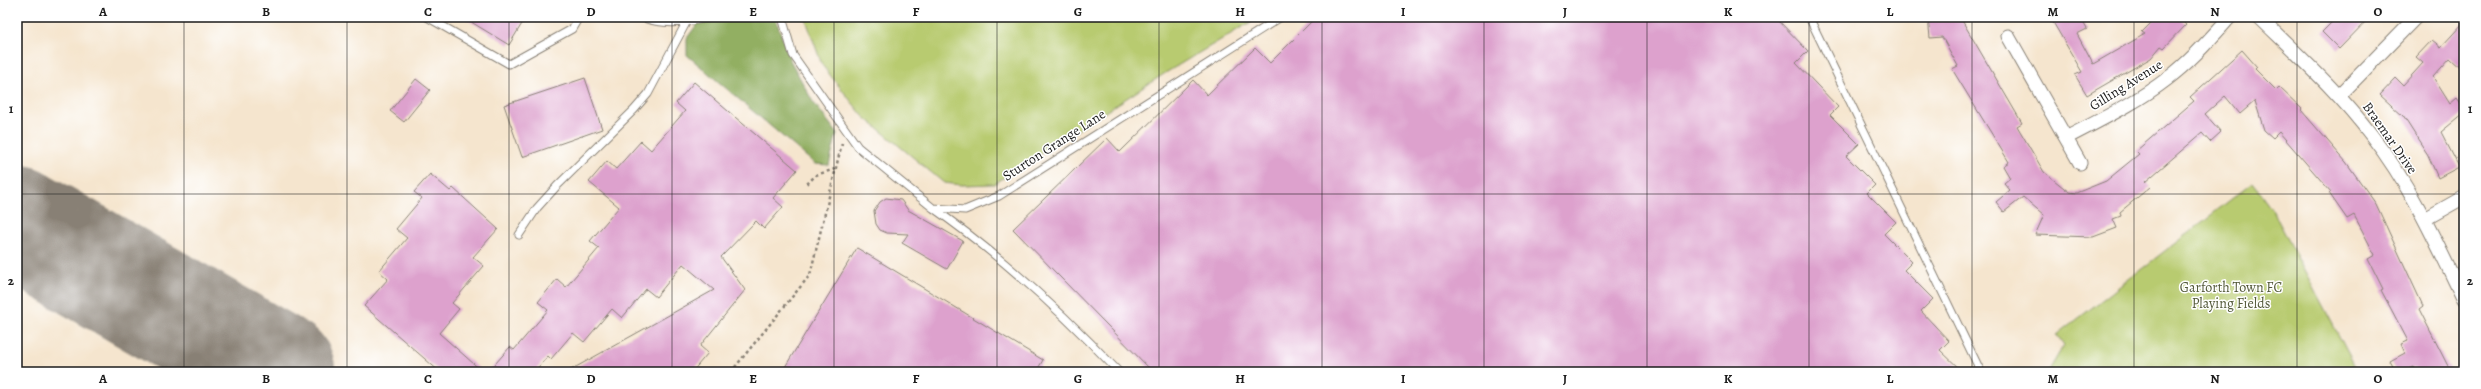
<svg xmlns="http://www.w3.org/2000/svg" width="2481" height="389" viewBox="0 0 2481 389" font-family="Alegreya,serif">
<rect width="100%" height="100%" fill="#fff"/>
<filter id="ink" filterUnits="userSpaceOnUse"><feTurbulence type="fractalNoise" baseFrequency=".025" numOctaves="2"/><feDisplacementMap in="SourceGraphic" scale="8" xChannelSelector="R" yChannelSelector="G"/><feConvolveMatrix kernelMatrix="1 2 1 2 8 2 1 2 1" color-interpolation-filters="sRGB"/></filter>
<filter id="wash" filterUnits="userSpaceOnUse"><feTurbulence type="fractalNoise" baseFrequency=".012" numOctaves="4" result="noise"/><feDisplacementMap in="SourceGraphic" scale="16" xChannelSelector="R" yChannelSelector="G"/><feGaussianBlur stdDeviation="0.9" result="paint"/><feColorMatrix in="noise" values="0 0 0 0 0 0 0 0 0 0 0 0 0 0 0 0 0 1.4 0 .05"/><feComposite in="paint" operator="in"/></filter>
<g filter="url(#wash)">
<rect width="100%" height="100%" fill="#f5e5ce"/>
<path fill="#b8cb6f" stroke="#6a7446" d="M805 17H1259L1167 72 994 184 962 185 944 183 863 116 822 65Z
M2252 183 2273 211 2358 372H2048L2064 345 2057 335Z"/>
<path fill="#92af62" stroke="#57663f" d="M741 17H775L790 60 813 102 837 133 829 165 815 164 687 55V38L698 23Z"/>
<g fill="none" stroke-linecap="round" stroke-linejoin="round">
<path stroke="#888075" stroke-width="115" d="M17 222 278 372"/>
</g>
<g id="blocks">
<path fill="#dda1cd" d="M463 17H526L509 45Z
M1316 17H1775L1808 51 1796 63 1838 107 1830 115 1859 144 1846 156 1875 185 1867 193 1896 222 1884 234 1912 262 1904 270 1933 299 1921 311 1949 341 1940 350 1963 372H1153L1013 229 1107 138 1120 152 1193 80 1207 95 1255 48 1270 63Z
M1928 17H1960L2022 123 2017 126 2044 172 2069 192 2076 193 2106 181 2139 154 2136 151 2194 101 2190 97 2242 50 2257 67 2255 69 2276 90 2279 87 2302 109 2301 110 2346 162 2376 204 2423 306 2419 309 2451 372H2416L2414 367 2403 372H2396L2390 361 2405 353 2401 344 2408 341 2381 290 2383 289 2368 259 2375 255 2354 215 2347 219 2329 193 2331 192 2279 132 2273 138 2264 130 2255 101 2240 114 2225 96 2205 114 2221 132 2210 142 2202 133 2145 182 2150 187 2120 212 2121 216 2113 219 2117 228 2093 237 2035 235 2044 215 2023 197 2004 212 1996 202 2010 190 2004 183 2010 178 2003 166 2009 162 1952 69 1958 66 1942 37 1930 38Z
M2050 17H2080L2087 29 2077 34 2093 64 2145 34 2142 32 2157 17H2178L2186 25 2164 48 2161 46 2151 58 2087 95 2075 75 2082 72Z
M2337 17H2370L2339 49 2322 32Z
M2464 22V71L2450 58 2433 77 2450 104 2457 98 2464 108V113L2441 132 2459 167 2438 178 2428 155 2403 116 2380 95 2396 78 2403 85 2423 63 2416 57 2432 40 2441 47Z
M585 78 602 129 522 157 504 105Z
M416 79 430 90 404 122 390 111Z
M694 82 797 170 773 198 783 207 764 229 756 221 721 257 745 290 700 346 708 353 692 372H567L714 290 683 264 656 297 646 289 622 318 612 309 584 342 573 333 551 359 548 356 534 372H488L510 347 514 350 548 310 538 302 557 279 566 287 599 248 590 241 619 207 589 182 607 161 616 169 641 141 651 150 685 111 676 103Z
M430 174 450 191 453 188 498 229 473 257 484 266 452 303 459 309 439 333 483 372H440L364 306 388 279 379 271 407 238 396 229 422 198 414 192Z
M886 198 901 200 908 210 963 241 947 269 902 243 908 234 887 233 880 230 876 224 874 211 880 202Z
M857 248 1043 360 1036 372H782Z"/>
</g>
</g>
<g filter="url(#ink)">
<use href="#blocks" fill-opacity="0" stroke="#888075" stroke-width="1"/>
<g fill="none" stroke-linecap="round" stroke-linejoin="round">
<g stroke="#888075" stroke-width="9">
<path id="lane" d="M427 17 509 64 572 29 579 17
M641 17C664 26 687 23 711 17
M782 17 793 55 858 147 933 208 965 210 999 196 1281 17
M1809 17 1981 372
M933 208C1000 255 1062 312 1119 372
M519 235 537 208 557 186 634 110 648 94 686 23"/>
</g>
<g stroke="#888075" stroke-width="15">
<path id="street" d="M2259 17C2298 55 2339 92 2372 136 2411 186 2437 244 2464 300
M2008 36 2080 163
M2339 96 2416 17
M2066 138C2100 120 2136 103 2167 79 2191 61 2210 39 2230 17
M2425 219 2464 197"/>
</g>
<path stroke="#888075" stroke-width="2.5" stroke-dasharray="3 3" stroke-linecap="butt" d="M807 184 816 175 835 169
M731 372 810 275 842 143"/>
<use href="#lane" stroke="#fff" stroke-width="7"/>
<use href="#street" stroke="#fff" stroke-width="13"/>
</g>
</g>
<path fill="none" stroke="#1c1c1c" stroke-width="1" stroke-opacity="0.55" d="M184 17V372M347 17V372M509 17V372M672 17V372M834 17V372M997 17V372M1159 17V372M1322 17V372M1484 17V372M1647 17V372M1809 17V372M1972 17V372M2134 17V372M2297 17V372M17 194H2464"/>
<g text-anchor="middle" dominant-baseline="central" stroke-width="3" stroke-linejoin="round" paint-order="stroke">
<g font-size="14" fill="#1c1c1c" stroke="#fff">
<text transform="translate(2126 85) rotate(-32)">Gilling Avenue</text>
<text transform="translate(2390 138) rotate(55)">Braemar Drive</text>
<text transform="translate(1054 145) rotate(-33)">Sturton Grange Lane</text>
</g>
<g font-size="14" fill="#535939" stroke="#fff">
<text x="2231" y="287">Garforth Town FC<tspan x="2231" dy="16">Playing Fields</tspan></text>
</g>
</g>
<rect width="2481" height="389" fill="none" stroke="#fff" stroke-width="44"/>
<rect x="22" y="22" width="2437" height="345" fill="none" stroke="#1c1c1c" stroke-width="1.5"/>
<g font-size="13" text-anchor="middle" font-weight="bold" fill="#1c1c1c">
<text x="103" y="16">A</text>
<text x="266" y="16">B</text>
<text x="428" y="16">C</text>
<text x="591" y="16">D</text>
<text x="753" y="16">E</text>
<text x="916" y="16">F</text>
<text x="1078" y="16">G</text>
<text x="1240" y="16">H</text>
<text x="1403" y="16">I</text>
<text x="1565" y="16">J</text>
<text x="1728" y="16">K</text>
<text x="1890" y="16">L</text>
<text x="2053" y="16">M</text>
<text x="2215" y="16">N</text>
<text x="2378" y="16">O</text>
<text x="11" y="113">1</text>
<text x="2470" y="113">1</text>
<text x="11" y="285">2</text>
<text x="2470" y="285">2</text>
<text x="103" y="383">A</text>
<text x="266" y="383">B</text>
<text x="428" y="383">C</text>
<text x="591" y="383">D</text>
<text x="753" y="383">E</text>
<text x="916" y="383">F</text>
<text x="1078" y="383">G</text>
<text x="1240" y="383">H</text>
<text x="1403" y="383">I</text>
<text x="1565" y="383">J</text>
<text x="1728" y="383">K</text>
<text x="1890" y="383">L</text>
<text x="2053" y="383">M</text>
<text x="2215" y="383">N</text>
<text x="2378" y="383">O</text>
</g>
</svg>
